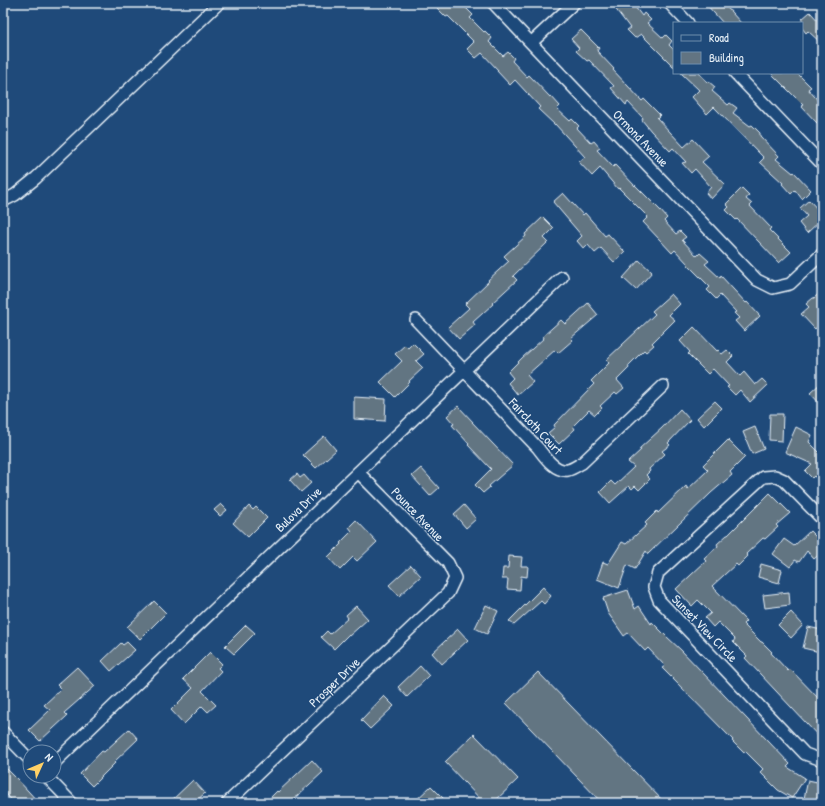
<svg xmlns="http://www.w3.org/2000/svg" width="825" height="806" viewBox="0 0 825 806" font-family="'Patrick Hand',sans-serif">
<rect width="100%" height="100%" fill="#1f4a7a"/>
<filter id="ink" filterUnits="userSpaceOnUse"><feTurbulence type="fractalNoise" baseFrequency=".025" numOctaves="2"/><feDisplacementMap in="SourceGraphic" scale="8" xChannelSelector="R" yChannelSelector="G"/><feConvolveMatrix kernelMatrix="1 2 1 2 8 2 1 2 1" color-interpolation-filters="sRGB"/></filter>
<g filter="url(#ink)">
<path fill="#627482" stroke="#e8f1f8" d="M432 3H461L473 15 470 18 484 32 485 31 492 38 489 42 503 56 508 52 514 58 512 61 527 77 529 75 550 97 551 96 560 106 557 109 570 121 572 119 579 126 577 128 591 143 594 141 600 148 597 150 613 167 615 165 635 186V185L660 210 667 218 664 221 676 234 680 231 686 237 682 240 697 256 700 253 709 261 705 264 720 278 721 276 746 303 747 302 760 316 744 331 735 321 739 318 734 313 736 312 720 295 716 299 707 290 710 287 688 265V264L675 250 672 253 660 240 643 222 648 217 619 188 618 189 600 168 592 176 579 162 585 157 555 124V125L538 109 540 107 515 80 510 85 497 71 498 70 482 53 476 58 467 49 474 42 448 16 446 17Z
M611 3H632L642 16 644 13 651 20 647 23 663 38 666 35 672 41 669 45 674 50V67L641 34 635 38 627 30 630 28Z
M705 3H723L741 23H723Z
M810 12 822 25V44L808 31 806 33 802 28V19Z
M581 30 599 48 597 51 614 69 613 70 642 101 644 99 660 115 657 118 684 147 693 139 709 156 702 162 725 184 711 199 706 193 711 187 695 169 691 173 682 163 686 162 673 148 670 151 651 131 642 120 643 118 628 102 626 105 611 88 614 86 589 60 587 61 576 51 579 48 571 39Z
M681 73H699L707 82 708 81 715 87 712 91 728 105 730 103 737 108 733 113 750 126 752 125 760 133V136L779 156 776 159 793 173 794 172 811 190 802 199 795 190 791 194 782 184 783 183 760 162 764 158 714 107 707 114 692 97 699 90Z
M771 73H797L811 87 808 89 822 105V119L817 123 801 106 803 105Z
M742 188 749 195 746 199 752 204 750 206 771 228 769 230 791 252 779 263 737 219 736 220 726 210 729 207 726 204Z
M563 193 583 215 585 213 605 236 608 234 625 252 614 262 601 248 595 253 588 245 584 249 577 241 582 236 553 202Z
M809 200 822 214V219L807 233 799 223 807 216 800 208Z
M543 217 554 228 544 238 548 242 513 276 517 280 492 303 493 304 473 322 475 325 459 339 448 327 469 308 465 304 489 281 488 280 509 261 504 256 526 236 525 234Z
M639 260 652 272 636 290 623 278Z
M822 291V322L815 329 801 314 809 307 806 304 813 298H814Z
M671 294 680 304 669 315 675 320 652 343 654 345 646 352 644 350 628 366 629 368 617 380 624 388 617 394 615 392 600 406 602 408 595 415 589 410 573 426 575 429 559 444 548 433 555 427 554 425 594 384 591 381 609 363 606 360 655 314 652 311Z
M588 303 598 315 571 338 573 340 558 353 555 350 527 375 533 382 518 395 508 383 513 378 508 372 522 358 544 338 543 336 561 320 565 324Z
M694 327 717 351 718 350 722 354 727 350 733 356 727 362 740 376 744 372 755 385 762 379 768 385 750 402 740 390 735 395 727 387 729 386 713 369 708 374 688 354 690 352 680 341Z
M413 343 424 354 416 361 423 368 409 381 410 382 395 397 380 382 402 361 395 354 405 345 408 348Z
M822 382V406L810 393Z
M354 397 386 399 385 421 354 419Z
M715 401 722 408 704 426 697 418Z
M458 406 473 422H472L513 465 489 486 490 487 483 493 475 485 491 469 468 445 469 444 452 425 454 424 447 416Z
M680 409 690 420 668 443 670 445 662 451 665 454 649 469 650 471 646 475 650 479 639 490 635 486 632 489 629 486 610 503 600 492 611 481 615 485 634 467 628 462 641 450 639 449 662 428Z
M770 414H783L782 441 769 440Z
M755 427 764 449 752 454 743 432Z
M796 427 812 435 809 442 822 455V484L814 476 812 478 805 471 812 464 785 452Z
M324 436 336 450 316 468 303 455Z
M728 440 745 457 730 472 732 475 711 493 648 554 646 551 635 569 627 565 619 588 597 579 603 562 608 564 622 542 626 544 647 525 645 523 657 511 658 513 686 486 688 489 708 470 703 465Z
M421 468 439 488 430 496 412 476Z
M297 474 300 478 304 475 311 483 301 492 290 480Z
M770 493 790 513 776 525 778 527 765 539 763 538 746 554 748 556 738 566 736 564 712 586 746 621 743 624 761 642H762L772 652 771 653 788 671 790 669 822 702V740L745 658 747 656 733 642 735 639 718 622 713 627 705 618 711 613 698 600 692 606 676 589 706 561 704 559 718 546 717 544 727 535H728Z
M221 504 227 510 220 516 214 510Z
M464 505 476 519 466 528 454 514Z
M249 506 253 510 256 507 267 518 248 537 233 523Z
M356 520 377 542 357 561 353 557 340 570 328 557 341 544 340 543 352 531 349 527Z
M810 531 822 543V552L814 559 807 551 799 562 795 560 790 567 773 554 784 539 794 546Z
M509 556 522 557 521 566H528L527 577 521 576 520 590 507 589 508 579H502L503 568H508Z
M761 564 782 570 779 583 758 577Z
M411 565 421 576 399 596 389 585Z
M543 587 551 596 544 604 541 601 514 625 509 621Z
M628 590 635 609 639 606 651 624 652 622 667 637 681 650 790 764 787 767 805 778 792 798 778 790 760 772 763 769 745 751 744 753 732 741 733 740 674 680 662 668 665 666 648 648 645 651 628 633 624 636 608 613 603 598Z
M789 592 790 605 765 608 763 595Z
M154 601 166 613 140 639 127 627Z
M486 605 498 611 487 634 475 628Z
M356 606 368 619 349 636 348 635 334 649 321 637 327 631 330 634 348 618 346 615Z
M791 612 803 625 791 638 778 625Z
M246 625 255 633 234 654 225 646Z
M808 627 822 630V641L820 652 803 648Z
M458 629 468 640 442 664 432 653Z
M127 642 135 650 111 671 102 661 121 643 123 645Z
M210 652 222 664 218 668 221 671 202 691 216 705 208 712 202 706 184 724 171 710 193 688 183 679Z
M420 666 429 676 407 697 398 687Z
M77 667 95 686 64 713 67 716 40 741 29 730 50 710 44 705 61 689 57 685Z
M538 672 665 803H602L506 703Z
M384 696 394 706 370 729 361 720Z
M129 729 138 739 114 762 115 763 92 786 80 774 102 751 104 752Z
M474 734 518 779 493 803H484L445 762Z
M312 760 323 772 296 797H295L289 803H265L277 791 278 792Z
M3 765 18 780 39 803H14L3 790Z
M193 780 205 793 194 803H169Z
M808 780 822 783V795L820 803H803Z
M431 786 448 803H413Z"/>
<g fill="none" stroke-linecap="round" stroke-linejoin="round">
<g stroke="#e8f1f8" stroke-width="14">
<path id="street" d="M493 3 757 280 773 288 790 284 822 254
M669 3 688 23
M531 43 574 3
M735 73 822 164
M3 201 15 195 36 178 219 3
M416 320 538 448C545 457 555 472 568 470 573 469 578 465 582 463L663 386
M822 519 784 480 775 476 763 477 658 573 654 587 659 600 805 754 822 760
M3 732 30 760
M54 763 562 277
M46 776 72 803
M227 803 448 593 455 578 448 563 358 472"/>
</g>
<use href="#street" stroke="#1f4a7a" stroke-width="11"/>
</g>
</g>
<g text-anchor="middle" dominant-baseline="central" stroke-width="3" stroke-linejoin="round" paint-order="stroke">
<g font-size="13" fill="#e8f1f8" stroke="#1f4a7a">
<text transform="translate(641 138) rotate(46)">Ormond Avenue</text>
<text transform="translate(536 426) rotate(47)">Faircloth Court</text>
<text transform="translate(298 509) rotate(-44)">Bulova Drive</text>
<text transform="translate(418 514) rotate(46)">Pounce Avenue</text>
<text transform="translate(705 628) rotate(46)">Sunset View Circle</text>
<text transform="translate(334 682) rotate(-44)">Prosper Drive</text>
</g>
</g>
<rect width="825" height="806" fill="none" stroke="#1f4a7a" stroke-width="16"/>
<rect x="8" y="8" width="809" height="790" fill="none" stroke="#e8f1f8" stroke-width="1.5" filter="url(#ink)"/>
<rect x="673" y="22" width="130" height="52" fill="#1f4a7a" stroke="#6f8dac"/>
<rect x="681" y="35" width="20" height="6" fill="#1f4a7a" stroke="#6f8dac"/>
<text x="709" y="42" font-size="12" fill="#e8f1f8">Road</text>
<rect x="681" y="52" width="20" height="12" fill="#627482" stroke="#6f8dac"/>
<text x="709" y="62" font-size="12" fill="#e8f1f8">Building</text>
<g transform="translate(42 764) rotate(46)"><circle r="19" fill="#1f4a7a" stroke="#6f8dac"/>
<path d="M0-3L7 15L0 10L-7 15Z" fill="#ffd166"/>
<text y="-6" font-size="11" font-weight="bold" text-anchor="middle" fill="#e8f1f8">N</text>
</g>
</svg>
